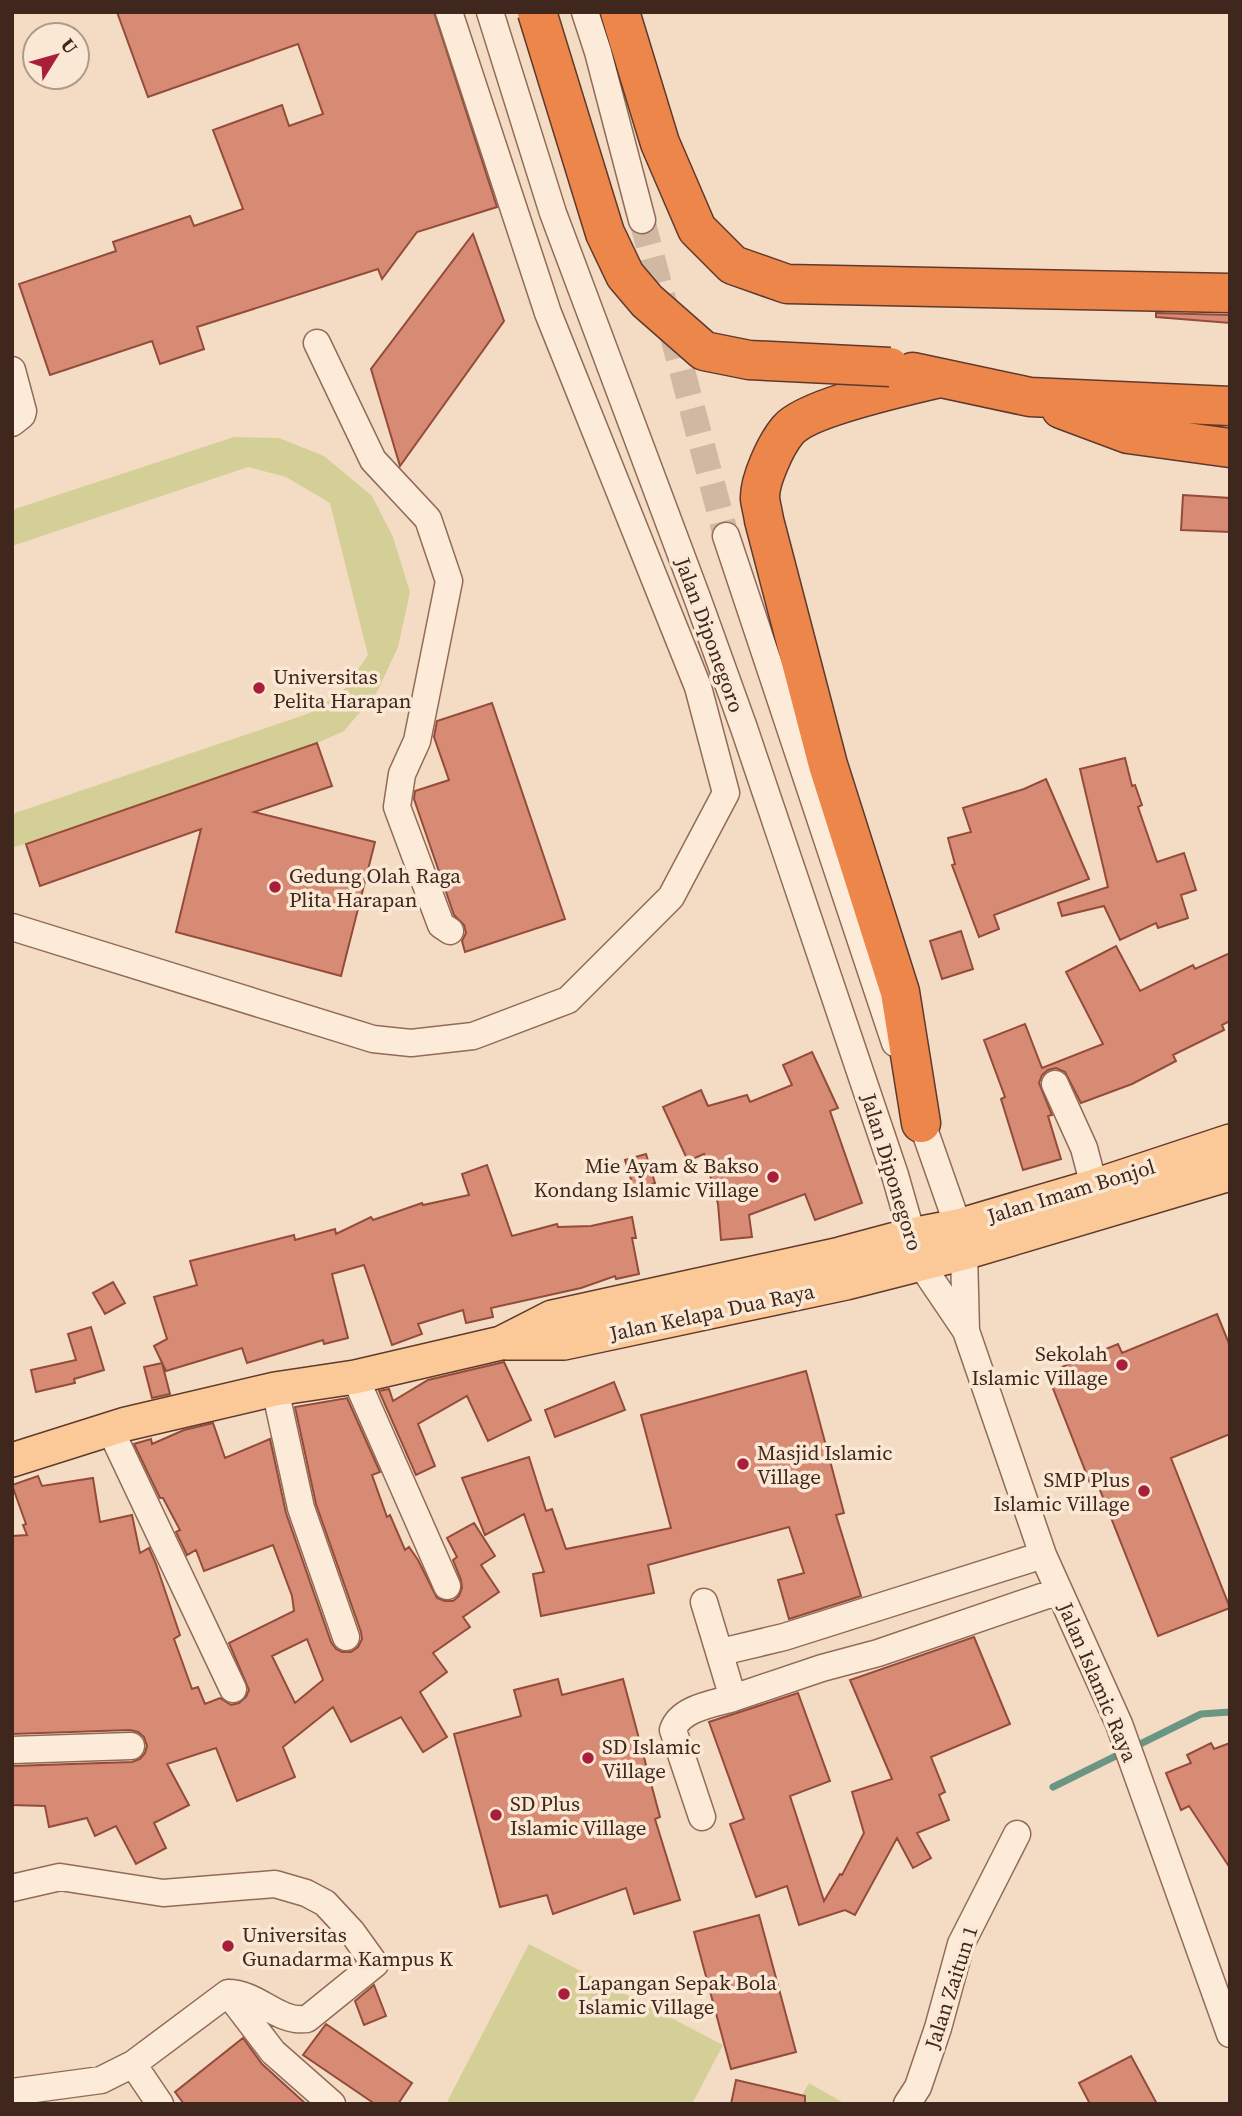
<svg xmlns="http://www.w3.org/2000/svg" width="1242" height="2116" viewBox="0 0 1242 2116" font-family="'Source Serif 4',serif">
<rect width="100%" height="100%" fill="#f4dcc4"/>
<path fill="#d4cf96" d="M234 437 279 438 324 456 372 496 393 537 410 592 398 647 377 692 344 731 317 743 12 848V814L310 713 343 691 368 655 330 503 286 477 248 467 12 546V510Z
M529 1944 723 2045 692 2104H446Z
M809 2083 842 2102 841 2104H797Z"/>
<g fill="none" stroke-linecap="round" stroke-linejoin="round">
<path stroke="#6b9683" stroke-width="7" d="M1053 1787 1201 1714 1230 1712"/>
</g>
<path fill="#d78b75" stroke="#944c3a" stroke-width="2" fill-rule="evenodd" d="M117 12H434L497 207 417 232 382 279 378 269 197 327 204 349 160 364 152 341 50 375 19 284 116 251 113 242 190 216 194 226 243 209 213 130 282 105 289 126 323 114 298 44 148 97Z
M473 234 504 321 400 466 371 369Z
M1156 313 1230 315V323L1156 317Z
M1183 495 1230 498V532L1181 530Z
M492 703 565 919 465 952 462 941 466 933 464 925 454 915 414 799 415 791 449 780 434 737 437 721Z
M317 743 332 786 254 812 375 842 341 976 176 932 201 829 40 886 26 844Z
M1125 758 1132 786 1135 785 1142 805 1138 807 1157 862 1184 853 1196 890 1181 895 1188 918 1158 928 1156 923 1120 940 1104 906 1062 916 1058 903 1108 887 1080 769Z
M1046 779 1089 879 994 915 999 929 979 937 952 865 955 864 948 838 971 832 963 808 1024 789Z
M961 931 973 969 942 979 930 941Z
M1116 946 1140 991 1193 965 1195 969 1230 953V1021L1222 1025 1224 1030 1173 1055 1176 1061 1132 1084 1081 1103 1065 1072 1056 1068 1048 1070 1042 1075 1039 1083 1052 1115 1048 1116 1061 1159 1023 1170 1001 1099 1005 1097 984 1040 1025 1024 1042 1068 1103 1044 1066 972Z
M812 1052 838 1108 830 1111 862 1203 815 1220 805 1194 749 1215 752 1237 721 1240 718 1204 704 1154 688 1161 663 1107 701 1090 708 1106 747 1095 750 1102 792 1085 783 1065Z
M646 1154 655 1183 634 1189 625 1160Z
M487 1165 512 1236 557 1224 558 1227 591 1226 632 1217 636 1238H632L639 1274 616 1279 615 1276 581 1288 491 1308 493 1317 466 1323 463 1310 418 1324 422 1334 392 1345 364 1265 332 1274 348 1338 324 1344 323 1340 247 1363 242 1348 166 1371 154 1346 167 1339 154 1297 197 1285 190 1261 294 1235 295 1240 335 1229 336 1234 371 1217 373 1220 422 1203 423 1205 469 1195 462 1174Z
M113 1282 125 1303 105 1314 93 1293Z
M1217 1314 1230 1346V1434L1171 1458 1230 1608 1158 1636 1098 1485 1092 1488 1047 1373 1118 1344 1122 1353Z
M91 1327 104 1370 74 1379 75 1383 36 1392 31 1370 76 1360 68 1334Z
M504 1362 531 1420 488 1441 467 1396 418 1424 435 1466 416 1475 379 1391 389 1389 393 1401 428 1380Z
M162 1363 170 1394 152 1398 144 1367Z
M806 1371 844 1513 836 1515 861 1596 789 1619 778 1580 804 1573 789 1527 648 1565 654 1593 541 1616 533 1574 544 1572 524 1514 485 1535 462 1478 529 1457 546 1511 552 1509 566 1549 671 1528 641 1415Z
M614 1382 625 1410 555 1437 545 1410Z
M347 1398 380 1472 372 1475 387 1517 390 1515 405 1550 409 1547 418 1560 437 1598 445 1601H453L459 1596 462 1588 461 1580 453 1560 457 1557 447 1538 474 1523 495 1556 481 1565 499 1592 463 1617 470 1627 433 1653 447 1672 420 1692 447 1737 423 1752 401 1717 351 1742 333 1707 283 1747 295 1777 237 1801 216 1748 167 1764 189 1805 154 1823 166 1848 136 1864 116 1826 95 1836 87 1818 49 1827 45 1806 12 1805V1766L132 1762 140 1759 145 1753 147 1746 144 1737 138 1732 130 1730 12 1734V1536L27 1535 23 1525 26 1524 12 1485 38 1476 42 1486 93 1478 100 1522 132 1515 140 1553 149 1548 156 1564 180 1635 174 1639 192 1689 198 1687 205 1704 220 1698 231 1705 239 1703 246 1697 249 1690 229 1643 294 1611 292 1596 273 1545 204 1571 196 1550 187 1555 176 1532 180 1530 163 1498H160L134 1444 151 1439 152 1444 184 1430 213 1423 225 1458 270 1439 286 1513 331 1642 336 1649 342 1652H351L358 1647 362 1639 361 1632 316 1504 295 1407ZM307 1639 323 1680 295 1703 272 1656Z
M974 1637 1010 1724 931 1757 945 1792 939 1795 949 1820 917 1833 931 1858 913 1868 897 1838 855 1915 845 1910 799 1925 787 1886 756 1897 730 1824 744 1819 709 1722 798 1693 830 1781 790 1796 824 1901 840 1874 842 1875 864 1833 852 1792 892 1779 850 1680Z
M558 1679 562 1695 623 1679 660 1817 655 1819 680 1900 634 1914 626 1888 553 1914 547 1895 500 1907 454 1734 521 1716 514 1690Z
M1211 1743 1214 1749 1230 1743V1868L1189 1806 1181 1810 1166 1773 1191 1763 1187 1755Z
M759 1915 796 2052 731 2069 694 1932Z
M374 1985 386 2016 364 2025 355 2001Z
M326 2024 412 2083 398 2104H375L303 2055Z
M243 2038 262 2064 306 2104H184L175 2092Z
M1131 2056 1157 2104H1090L1079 2083Z
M736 2080 805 2096V2104H731Z"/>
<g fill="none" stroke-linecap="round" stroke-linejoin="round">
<path stroke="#d0b8a3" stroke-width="26" stroke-dasharray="26 13" stroke-linecap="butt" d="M642 220 726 536"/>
<g stroke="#926b57" stroke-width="29">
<path id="minor" d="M490 12 553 213 698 600 744 728 895 1175 920 1263 966 1331 1043 1555 1119 1724 1230 2034
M585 12 598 52 642 220
M317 343 373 460 428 519 449 581 417 741 402 774 397 807 441 925 450 931
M12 370 23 411 22 415 12 423
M726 536 895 1043
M12 927 373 1039 411 1043 473 1036 568 1000 671 897 726 793 698 687 548 313 449 12
M1055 1084 1084 1148 1094 1186
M916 1106 958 1226
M964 1253 966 1331
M355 1377 447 1586
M275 1389 301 1508 346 1637
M110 1429 233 1689
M704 1602 733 1698 822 1668 878 1653 1059 1591
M721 1652 784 1637 1043 1555
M12 1750 131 1746
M702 1817 673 1730C680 1708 713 1704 733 1698
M12 1888 60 1877 163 1893 275 1884 306 1893 325 1903 352 1932 375 1964 307 2019C277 2023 258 1993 228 1993L133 2064 101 2080 12 2092
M228 1993 273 2052 332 2104
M133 2064 160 2104
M907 2104 918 2087 938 2028 961 1944 1017 1834"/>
</g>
<g stroke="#5f3a2c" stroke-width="36">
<path id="major" d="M507 1343H564L846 1283 964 1253 1230 1174
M12 1460 126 1424 275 1389 355 1377 501 1343 552 1317 840 1254 911 1235 958 1226 1094 1186 1230 1141"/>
</g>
<g stroke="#5f3a2c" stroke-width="41">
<path id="highway" d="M620 12 660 143 697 229 733 265 787 284 1230 293
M913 372 1030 397 1230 406
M1061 409 1128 434 1230 448
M921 1123 900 992 828 765 764 520C763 513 761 506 760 499 759 481 776 444 788 430 807 407 907 386 939 378"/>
</g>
<use href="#minor" stroke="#fdebd9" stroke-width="26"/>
<use href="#major" stroke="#fbc998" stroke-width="33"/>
<use href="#highway" stroke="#ed864b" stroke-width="38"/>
<g stroke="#5f3a2c" stroke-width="41" stroke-linecap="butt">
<path id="highway-bridge" d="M537 12 605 233 625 275 647 301 704 351 749 360 890 367"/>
</g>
<use href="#highway-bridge" stroke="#ed864b" stroke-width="38"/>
</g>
<g fill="#a91f3b" stroke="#fae8d5" stroke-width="2.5">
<circle cx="259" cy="688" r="7"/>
<circle cx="275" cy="887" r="7"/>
<circle cx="773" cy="1177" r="7"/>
<circle cx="1122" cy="1365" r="7"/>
<circle cx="743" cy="1464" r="7"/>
<circle cx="1144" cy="1491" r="7"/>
<circle cx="588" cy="1758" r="7"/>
<circle cx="496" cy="1815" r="7"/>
<circle cx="228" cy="1946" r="7"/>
<circle cx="564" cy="1994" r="7"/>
</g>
<g text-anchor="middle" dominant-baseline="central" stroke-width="7" stroke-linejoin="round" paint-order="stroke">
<g font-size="21" fill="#40271d" stroke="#fae8d5">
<text transform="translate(710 635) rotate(70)">Jalan Diponegoro</text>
<text transform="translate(892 1172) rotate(73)">Jalan Diponegoro</text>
<text transform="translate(1071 1191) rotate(-17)">Jalan Imam Bonjol</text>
<text transform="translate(712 1312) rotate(-12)">Jalan Kelapa Dua Raya</text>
<text transform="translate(1098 1682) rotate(67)">Jalan Islamic Raya</text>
<text transform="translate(951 1987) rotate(-72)">Jalan Zaitun 1</text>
</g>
<g font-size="21" fill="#40271d" stroke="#fae8d5" text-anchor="start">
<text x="273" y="676">Universitas<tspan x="273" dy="24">Pelita Harapan</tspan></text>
<text x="289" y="875">Gedung Olah Raga<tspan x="289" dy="24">Plita Harapan</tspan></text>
<text x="759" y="1165" text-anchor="end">Mie Ayam &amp; Bakso<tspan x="759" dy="24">Kondang Islamic Village</tspan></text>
<text x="1108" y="1353" text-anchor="end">Sekolah<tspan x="1108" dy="24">Islamic Village</tspan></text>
<text x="757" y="1452">Masjid Islamic<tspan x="757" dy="24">Village</tspan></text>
<text x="1130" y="1479" text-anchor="end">SMP Plus<tspan x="1130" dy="24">Islamic Village</tspan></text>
<text x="602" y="1746">SD Islamic<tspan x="602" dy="24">Village</tspan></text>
<text x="510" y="1803">SD Plus<tspan x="510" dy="24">Islamic Village</tspan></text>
<text x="242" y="1934">Universitas<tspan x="242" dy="24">Gunadarma Kampus K</tspan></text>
<text x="578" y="1982">Lapangan Sepak Bola<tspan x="578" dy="24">Islamic Village</tspan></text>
</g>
</g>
<rect width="1242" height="2116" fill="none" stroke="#40271d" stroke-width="28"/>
<g transform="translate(56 56) rotate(53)"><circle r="33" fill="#fae8d5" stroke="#b09b8b" stroke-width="2"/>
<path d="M0-5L12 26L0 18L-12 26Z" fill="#a91f3b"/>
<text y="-10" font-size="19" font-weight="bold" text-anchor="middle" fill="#40271d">U</text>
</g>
</svg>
